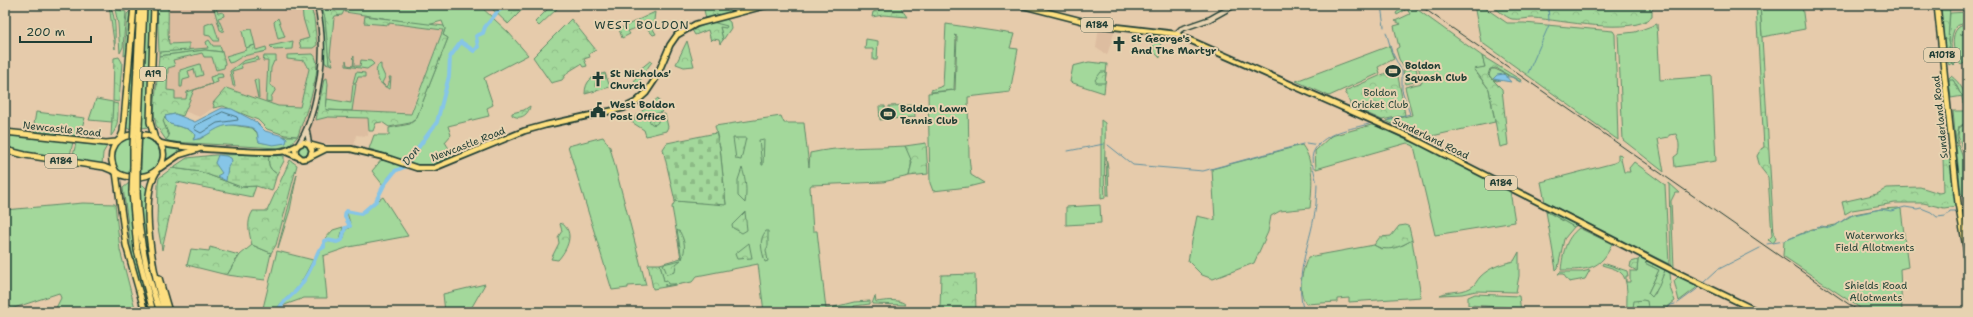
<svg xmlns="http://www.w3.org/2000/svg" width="1973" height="317" viewBox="0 0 1973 317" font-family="'Shantell Sans',sans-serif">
<defs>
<pattern id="forest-crowns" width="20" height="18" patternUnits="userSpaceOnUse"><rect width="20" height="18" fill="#a3d89b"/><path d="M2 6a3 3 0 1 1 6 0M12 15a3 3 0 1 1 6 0" fill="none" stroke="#8cba86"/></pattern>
<pattern id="wetland-marsh" width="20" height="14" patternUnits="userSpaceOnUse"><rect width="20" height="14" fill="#a3d89b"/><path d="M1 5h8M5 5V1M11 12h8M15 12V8" fill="none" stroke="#8cba86"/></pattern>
<pattern id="cemetery-stones" width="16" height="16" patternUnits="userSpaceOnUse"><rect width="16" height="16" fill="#a3d89b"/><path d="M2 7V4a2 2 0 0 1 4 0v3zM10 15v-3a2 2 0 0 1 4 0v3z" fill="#8cba86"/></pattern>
</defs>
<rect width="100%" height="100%" fill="#e6cbab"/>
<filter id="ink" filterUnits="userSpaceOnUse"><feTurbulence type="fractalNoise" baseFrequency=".025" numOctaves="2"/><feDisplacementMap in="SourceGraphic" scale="8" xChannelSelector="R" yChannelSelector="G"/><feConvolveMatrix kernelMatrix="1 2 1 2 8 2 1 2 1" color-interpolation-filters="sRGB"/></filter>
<g filter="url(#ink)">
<path fill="#ddbda0" d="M162 5H305L306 8 365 15 443 30 410 113 369 112 368 136 356 135 354 146 315 143 298 136 307 108 278 106 226 88 213 108 200 117 162 103Z
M1099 27 1115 30 1107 55 1096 48Z"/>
<path fill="#a3d89b" stroke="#618a68" d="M136 5H137L130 130 126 127Z
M147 5H151V50L148 127 142 128Z
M213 5H215L218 13 223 12 224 16 218 18 224 32 220 30Z
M318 5H321L325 18 329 63 333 65 325 63 324 41Z
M347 5H479L509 33 528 55 484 78 493 105 487 108 489 116 448 126 451 135 445 142 454 157C445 160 433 166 423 165 405 165 387 153 369 149L374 135H389V128L410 124 416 119 448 38 443 35 445 29 442 21 428 25 345 12Z
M552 5H561L539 26 535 22Z
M1398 5H1411L1482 56 1485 67 1474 70 1489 89 1495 122 1423 138 1386 121 1412 115 1405 87 1422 83 1418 65 1404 68 1399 59 1396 49 1399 47 1394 26 1401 24 1395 21 1410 14 1407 9 1397 15 1396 13 1401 9Z
M1474 5H1481L1507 23H1524L1613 31 1615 34 1618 140 1481 42Z
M1760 5H1802L1805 29 1762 37Z
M115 9 126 12 123 47 120 53 118 24Z
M130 11 127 54 124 56 127 14Z
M1968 12V22L1956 26C1950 35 1949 54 1956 63L1954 65 1952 63 1948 41 1950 13Z
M278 18 285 37 278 39 274 22Z
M726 19 730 22 731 28 723 40 720 27 712 22Z
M213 22 219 41H214L210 36 205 35V25Z
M946 24 1014 34 1010 48 1018 49 1010 92 968 97 969 156 971 175 984 183 968 187 933 191 930 183 928 93 955 90 957 36 954 35 956 37 954 90 931 92V90L943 86Z
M1657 24 1660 80 1712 76 1716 161 1675 167 1674 157 1678 154C1680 146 1679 141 1676 134L1669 135V137L1658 139 1664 172 1623 140 1618 34 1635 32Z
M1968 24V31L1960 35 1968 32V65L1965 63 1961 65C1954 59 1950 37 1957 29 1959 26 1964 25 1968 24Z
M251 29 255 45 246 48 242 31Z
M866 39 878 41 877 60H873V49H865Z
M209 40 213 46H220L222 52 205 50 159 56V52L208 48 206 42Z
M1389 46 1394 59 1378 67 1380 73 1329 96 1296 81Z
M354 56V66H360L361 60 371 61 374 64 367 69 346 66V60L347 65 353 66 354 59 352 58Z
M258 57 259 60 241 64 242 68 232 71 235 86H233L230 71 243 61Z
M650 61 652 62C645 70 642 80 634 88L632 87 639 70Z
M1089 62 1107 64 1104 93 1070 82 1073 66Z
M200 64 203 75 196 77 194 69 188 71 190 78 183 80 182 87H180V70Z
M381 64V68L385 77 382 83 386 87 390 81 389 77H391L390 89C380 86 373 75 378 65Z
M1416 68 1419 81 1406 84 1403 71Z
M356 72 365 73V77H358L356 83H353Z
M1951 76C1960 82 1968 96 1968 107L1967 104H1963C1963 97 1957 86 1953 80L1949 82V78Z
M258 79 259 98H258L254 80Z
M353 84H356L352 111 326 110 327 99 351 103Z
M658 98 662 112 631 120Z
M96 99 113 102 112 122 89 120Z
M914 105 915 117 890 119 889 106Z
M879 106H885L886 119 880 120Z
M1953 111H1968V121L1959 127 1957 136 1958 144H1956Z
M36 112 85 118 79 136 33 131Z
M665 114 668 127 666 131 646 136 644 130 630 121Z
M165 116 166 120 170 124 188 129 196 135 193 139H200L218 127 226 124 252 128 257 133 259 142C272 144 274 146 286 138L283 136H298L290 145 278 148 172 142 166 140 169 136 163 121Z
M781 116 784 123H804L809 167 810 153C840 146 873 148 905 146 913 156 912 165 909 176L883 182 811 185 810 187 813 231H817L826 309 854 302 870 301V304L854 306V312H764L758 264 697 276 692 282 665 287 660 264 681 258 672 207 675 201 726 204 720 148 715 126Z
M1101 120 1105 123C1106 148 1103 173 1105 198L1101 199Z
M1375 124 1404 139 1419 144 1510 191 1515 222 1435 235 1414 146 1407 143 1316 169 1315 151 1331 136Z
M5 135 73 142 69 160 36 155 5 147Z
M142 137C153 140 159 146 161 158L153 171 141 175Z
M603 137 610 147 646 285 628 286V288L612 290 568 146Z
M131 138 129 175C107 168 108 144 131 138Z
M76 143 107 146 103 153 102 165 72 160Z
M298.5 150a5.5 5.5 0 1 1 11 0a5.5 5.5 0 1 1-11 0Z
M1302 145C1315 162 1312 188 1310 208L1280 211 1271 216 1268 232 1254 263 1213 279 1202 275 1188 261 1197 216 1215 220 1212 169Z
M1958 145 1968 170V208L1966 207 1965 199 1961 193 1956 146Z
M164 147 190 149 165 160Z
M1618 154 1622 155 1621 159 1624 172H1630L1629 168 1634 162 1665 185 1669 264 1545 202 1541 182 1614 163 1618 161Z
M1106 156 1108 169 1109 195H1107Z
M383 158 404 166 390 175 383 185 372 171Z
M129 183C130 228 138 270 150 312L147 308 133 260 123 188Z
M141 183 147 189C142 222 151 265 158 297 146 262 136 221 141 183Z
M1669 183 1680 193H1675L1671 201 1674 267 1671 266Z
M383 197 408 236 349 247 323 256 327 298H304L282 306 305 280 320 251 324 248 325 241 337 243 344 238 346 229 350 228 351 226 347 213 348 212 363 214 366 209Z
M83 203 115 204 120 250 136 312H66L56 308 61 298 59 293 5 311V210Z
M1100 205 1101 223 1066 225V207Z
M1898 208 1901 209 1908 267 1900 269 1902 312H1866L1783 256 1784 241 1812 229 1836 225 1854 214 1881 209Z
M1546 211 1574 227 1564 239 1558 268 1556 270Z
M1962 214 1968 215V238Z
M343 227 340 240 335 241 325 239 333 230Z
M1579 228 1612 244C1601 270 1587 270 1561 270 1563 253 1565 239 1579 228Z
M1412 240 1421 297 1349 302V298L1337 299V302L1306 304C1297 290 1302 272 1308 257L1374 245 1381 249 1403 245Z
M252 245 271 253 265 280 227 275 240 255Z
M277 251 313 260C307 271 301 285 292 293 283 301 281 302 275 312H262Z
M1519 252V276L1516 292 1476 291 1462 294 1440 295C1450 290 1461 293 1470 288 1475 286 1477 280 1480 277 1490 267 1501 264 1514 261Z
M1641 257 1649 260 1645 263 1659 270 1648 293 1655 294 1665 270 1670 273 1671 284 1669 285 1675 301 1661 312H1627C1626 301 1630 279 1620 272 1615 268 1607 267 1602 265L1603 263 1627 271 1628 276H1626V282H1630V271H1637L1638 260Z
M1590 270 1585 279 1569 282 1563 274H1558L1560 272H1582Z
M1679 276 1699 286 1679 301 1674 281Z
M485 284 469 312H445L443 294Z
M1475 294 1519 296 1521 312H1517V308L1468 305V297Z
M875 296 876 302C884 301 900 298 906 305L872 304Z"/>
<path fill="url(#forest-crowns)" stroke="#618a68" d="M109 5C117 16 115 36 115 49Z
M157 5H168C169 19 167 31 169 44L189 43V50L159 52Z
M302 5H310L314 18 317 45 313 48H301L299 41 309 38 303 18Z
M321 5H323V7L336 11 338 5H347L342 15 335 16 334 18 330 56 333 65 329 63 325 18Z
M488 5H527L508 24Z
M703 5H711L717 9 731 5H754L706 19Z
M886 5H902V10L907 17 883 15 872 17 873 12 885 8Z
M1491 5H1652V17C1632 36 1561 20 1533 18 1527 18 1519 20 1512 19 1505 17 1497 9 1491 5Z
M1756 5H1760L1774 234 1776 239 1773 243 1768 240 1772 236 1768 177 1760 167 1757 156 1761 149 1764 147Z
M1941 5H1950L1948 41 1952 63 1949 65 1945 56Z
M655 12 653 29 656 34 653 35 644 25 628 31 630 34 622 38 619 29Z
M365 16 444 26 445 29 443 35 448 38 416 119 410 123 389 127 382 122 376 123 373 131H369L368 118 328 117 316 120 324 79 327 78 328 84 326 110 411 114 443 30 389 23V25L364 23Z
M571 19 596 50 589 54 590 57 584 59 587 66 583 67 581 64 568 72 562 80 551 83 533 57Z
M712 22 727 26 726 28 720 27 723 40 720 44 719 40 713 39 711 41 708 30 695 35 692 30Z
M1148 34 1161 35 1160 58 1153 51V45L1146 42Z
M293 41 292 49 274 50 270 46Z
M687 41 694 66 684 67 676 64Z
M255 45 256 50 266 47 267 51 243 56 233 62 229 63 226 56 246 50V48Z
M205 50 222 52 225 63 224 68 216 70 212 57H204L202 53 173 60 175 66 168 68 167 90 175 91V99H186L187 92 212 84 210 77 217 75V73H222L223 77 217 78 218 82 194 90 183 116 175 114 165 116 163 121 169 136 166 140 156 125 154 113 159 56Z
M313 54C326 65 302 121 298 136L285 135 267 129 258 120 223 106 213 108 214 106 213 103 226 88 278 106 300 107 309 69 305 61 287 59V55Z
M264 56H276V61H274L271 68 270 85 276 89 271 97V102L266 101 268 61H263Z
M1482 56 1521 80 1520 82 1496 68 1490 69 1488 75 1502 89 1508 145 1500 147 1489 89 1474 69 1485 67Z
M119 57 122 62 119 102 113 101 114 58Z
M1390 71 1398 76 1405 115 1382 120 1351 106 1345 91 1386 73 1388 74Z
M1101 72H1106L1105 83H1097L1095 80Z
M1950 80H1953C1957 86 1957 91 1963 96L1951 98 1949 82Z
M113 103 118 104C118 115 119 127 111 136Z
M530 106C529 114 520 121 512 115V113L524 110Z
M649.5 120a4.5 4.5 0 1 1 9 0a4.5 4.5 0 1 1-9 0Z
M1968 122V128L1963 134 1968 132V146L1963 136 1968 150V166L1958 136 1959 128Z
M733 138H746L741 160 736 159Z
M764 139 763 165H762L759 140Z
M926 143 928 174 909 176 912 162 905 146Z
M269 154 284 156V161L277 174C268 168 268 165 269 154Z
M1951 156 1957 206 1944 208 1923 203H1895L1852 210 1845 214 1842 202 1877 194 1887 188 1920 187 1939 193 1944 192 1943 157Z
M290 160 297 165 276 245 271 253 252 245C249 232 246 222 253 211H267Z
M172 168 201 172 241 187 256 186 252 197 177 182 162 250 157 222 158 184 159 178Z
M742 168C746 179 747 191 745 203L738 196V180Z
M297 174 290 210 278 248V247Z
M1546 209 1577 225 1574 227 1546 211Z
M745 212 747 230 742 233 733 228 732 225Z
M561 223C576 232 567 250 558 260L551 259 559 243 558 237 562 231 560 224Z
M1406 225 1409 227 1412 240C1400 247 1387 253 1374 245L1380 237 1391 236 1399 226Z
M677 230 680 232C685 242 686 248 682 259Z
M766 231H768V246L766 250 768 261 765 262C762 251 758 240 766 231Z
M749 243 752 258 737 259 735 254Z
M210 247 239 255 227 275 187 265 191 249 209 251Z
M681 260 676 264 675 272 667 274 663 264Z
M1638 260 1637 271 1630 267 1631 262Z
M1649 260 1670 271V273L1665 270 1659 286 1652 297 1648 293 1659 270 1645 263Z
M648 264H660L664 281 667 280 668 284H676L666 286 665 284V287L653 289Z
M975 274 976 312 940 310 941 275Z
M1643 300 1647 301 1648 308H1633L1634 301Z"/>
<path fill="url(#wetland-marsh)" stroke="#618a68" d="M1491 69H1495L1508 75 1506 78 1497 81 1493 80 1489 75Z
M269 154C268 165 268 168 277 174L272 191 256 186 241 187 201 172 172 168 187 158 215 155Z"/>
<path fill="url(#cemetery-stones)" stroke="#618a68" d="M605 73 610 87 585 94C585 80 593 76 605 73Z
M716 133 720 148 726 205 675 201 663 149 667 143Z"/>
<path fill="#86c5e7" stroke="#5d8f9f" d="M1504 74 1511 82 1493 79 1497 75Z
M222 108 232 109 256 122 265 131 283 136 287 139 286 143 273 145 259 142C257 139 259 134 256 131 253 127 247 126 242 126 215 121 213 137 193 140L196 135 188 129 170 124 166 120 165 116 175 114 195 122Z
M218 155 226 156 231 158 232 161 228 167 226 181 217 176 222 173 215 163Z"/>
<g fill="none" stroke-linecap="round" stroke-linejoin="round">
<path stroke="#48737c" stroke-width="1" d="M223 112 237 117 238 120 217 123 201 133 194 129 195 126Z"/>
<path stroke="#5d8f9f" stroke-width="1" d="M1381 5 1384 27
M1548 5 1549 21
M1386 32 1392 52 1402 72V90L1410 114 1388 120
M1528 73 1549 25
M1506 77H1513L1521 82
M1306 143 1319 145
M1108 145 1133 165 1203 171 1303 144
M1068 151 1104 144
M1962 212H1968
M1767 244 1784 241 1822 226 1829 228 1835 226 1849 216 1881 209 1891 211 1905 207 1917 209 1921 208 1931 212 1937 217 1946 216 1950 211H1957
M1704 282 1717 270 1760 248
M1678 303 1700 287
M1303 309C1294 270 1312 242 1316 204 1316 198 1317 191 1317 185 1316 175 1308 159 1315 149 1326 132 1350 129 1369 124
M1664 312 1671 305 1675 304"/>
<path stroke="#86c5e7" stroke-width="4" d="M277 312C283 302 285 301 293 294 305 283 313 264 319 250L324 247V241L327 240 337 242 342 240 345 228 350 226 345 217 346 211 361 214 376 201 384 185 395 171 404 167 437 122 449 76 450 57 461 42 474 51 478 47 476 36 483 33 485 27 499 10 512 5"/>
<g stroke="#1f3d34" stroke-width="7">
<path id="secondary" d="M1176 34 1181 29 1210 19 1235 5
M307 131 309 144
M299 143C307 131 310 120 314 106 323 72 325 40 317 5"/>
</g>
<g stroke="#1f3d34" stroke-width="8">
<path id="primary" d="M1020 5 1098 25 1176 34 1412 138 1672 270 1759 312
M158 142C168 148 271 154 284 151 288 150 294 147 298 145
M311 145 326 149
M284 151 298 157
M310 157 312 150 309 144 304 142 298 145 295 149 296 154 302 159 308 158 326 149H351L384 157 417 168H434L524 131 546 125 624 108 636 102 646 93 656 78 670 45 677 35 696 24 768 5
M160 168 179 155 199 149"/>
</g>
<g stroke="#1f3d34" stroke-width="8">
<path id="highway" d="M154 5 150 122 155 139
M1937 5 1958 203 1968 258
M134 126 140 5
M139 126 144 5
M5 132 106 143 116 142
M131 135C137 135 144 134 150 136 173 145 165 177 137 177 129 177 122 177 116 172 107 156 112 138 131 135Z
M120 139 123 132 134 5
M5 150 25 155 104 167 116 172
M133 167V147
M137 167 138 148
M116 172 126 245 145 312
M156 173C138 201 155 282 165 312
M137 191C138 233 146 273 160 312
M132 192 137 250 153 312
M159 278 169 312"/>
</g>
<use href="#secondary" stroke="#e7d3b1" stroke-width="4"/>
<use href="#primary" stroke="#fddf80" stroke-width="4.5"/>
<use href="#highway" stroke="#fddf80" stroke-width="5"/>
<path stroke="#1f3d34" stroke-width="1" d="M1419 5 1860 312"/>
<g stroke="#1f3d34" stroke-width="8" stroke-linecap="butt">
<path id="highway-bridge" d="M133 147 134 126
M138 148 139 126
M137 191V167
M132 192 133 167"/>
</g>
<use href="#highway-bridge" stroke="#fddf80" stroke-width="5"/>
</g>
</g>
<defs>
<g id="church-bare" transform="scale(1.2)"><path d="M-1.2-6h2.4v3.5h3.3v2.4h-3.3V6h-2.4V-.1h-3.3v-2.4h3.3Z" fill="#1f3d34" stroke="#e7d3b1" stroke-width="2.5" paint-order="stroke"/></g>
<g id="stadium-bare" transform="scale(1.2)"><path d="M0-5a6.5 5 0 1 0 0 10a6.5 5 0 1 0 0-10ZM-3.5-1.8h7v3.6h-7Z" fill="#1f3d34" stroke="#e7d3b1" stroke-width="2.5" paint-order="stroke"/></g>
<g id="civic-bare" transform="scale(1.2)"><path d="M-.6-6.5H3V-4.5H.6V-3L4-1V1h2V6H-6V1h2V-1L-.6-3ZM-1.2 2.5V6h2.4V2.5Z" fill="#1f3d34" stroke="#e7d3b1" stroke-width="2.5" paint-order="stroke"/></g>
</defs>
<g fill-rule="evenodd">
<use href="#church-bare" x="1119" y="44"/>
<use href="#stadium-bare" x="1393" y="71"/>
<use href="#church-bare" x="598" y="79"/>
<use href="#civic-bare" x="598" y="110"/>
<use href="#stadium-bare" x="888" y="114"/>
</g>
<g text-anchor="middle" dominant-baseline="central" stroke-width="4" stroke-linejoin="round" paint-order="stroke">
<g fill="#e7d3b1" stroke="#5b6a5a" stroke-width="1">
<rect x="1081" y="18" width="32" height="14" rx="3"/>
<rect x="1924" y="48" width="36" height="14" rx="3"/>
<rect x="140" y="67" width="26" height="14" rx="3"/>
<rect x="45" y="154" width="32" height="14" rx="3"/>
<rect x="1485" y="176" width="32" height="14" rx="3"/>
</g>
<g font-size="9" font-weight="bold" fill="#1f3d34">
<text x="1097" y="25">A184</text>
<text x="1942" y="55">A1018</text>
<text x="153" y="74">A19</text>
<text x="61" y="161">A184</text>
<text x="1501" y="183">A184</text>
</g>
<g font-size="10" font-weight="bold" fill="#1f3d34" stroke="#e7d3b1" text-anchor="start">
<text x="1131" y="38">St George's<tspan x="1131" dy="12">And The Martyr</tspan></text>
<text x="1405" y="65">Boldon<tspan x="1405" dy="12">Squash Club</tspan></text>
<text x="610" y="73">St Nicholas'<tspan x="610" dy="12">Church</tspan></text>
<text x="610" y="104">West Boldon<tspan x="610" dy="12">Post Office</tspan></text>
<text x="900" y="108">Boldon Lawn<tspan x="900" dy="12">Tennis Club</tspan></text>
</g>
<g font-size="10" fill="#264539" stroke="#e7d3b1">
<text x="1380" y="92">Boldon<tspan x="1380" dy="12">Cricket Club</tspan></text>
<text x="1875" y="235">Waterworks<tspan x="1875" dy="12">Field Allotments</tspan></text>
<text x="1876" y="285">Shields Road<tspan x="1876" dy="12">Allotments</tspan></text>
</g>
<g font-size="10" fill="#1f3d34" stroke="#e7d3b1">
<text transform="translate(1940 117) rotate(-96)">Sunderland Road</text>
<text transform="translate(62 129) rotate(6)">Newcastle Road</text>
<text transform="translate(1431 138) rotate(26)">Sunderland Road</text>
<text transform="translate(468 144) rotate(-21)">Newcastle Road</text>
</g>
<g font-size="11" font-style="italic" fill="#294b46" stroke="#e7d3b1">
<text transform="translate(411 156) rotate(-52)">Don</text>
</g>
<g font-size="12" letter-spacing="1" fill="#1f3d34" stroke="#e7d3b1">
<text x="642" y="25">WEST BOLDON</text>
</g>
</g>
<rect width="1973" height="317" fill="none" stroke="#e7d3b1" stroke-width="20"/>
<rect x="10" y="10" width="1953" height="297" fill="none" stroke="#1f3d34" stroke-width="1.5" filter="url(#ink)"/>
<path d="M20 36v6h71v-6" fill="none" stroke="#1f3d34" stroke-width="2"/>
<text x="26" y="36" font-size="12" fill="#1f3d34" stroke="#e7d3b1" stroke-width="3" paint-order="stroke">200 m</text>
</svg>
